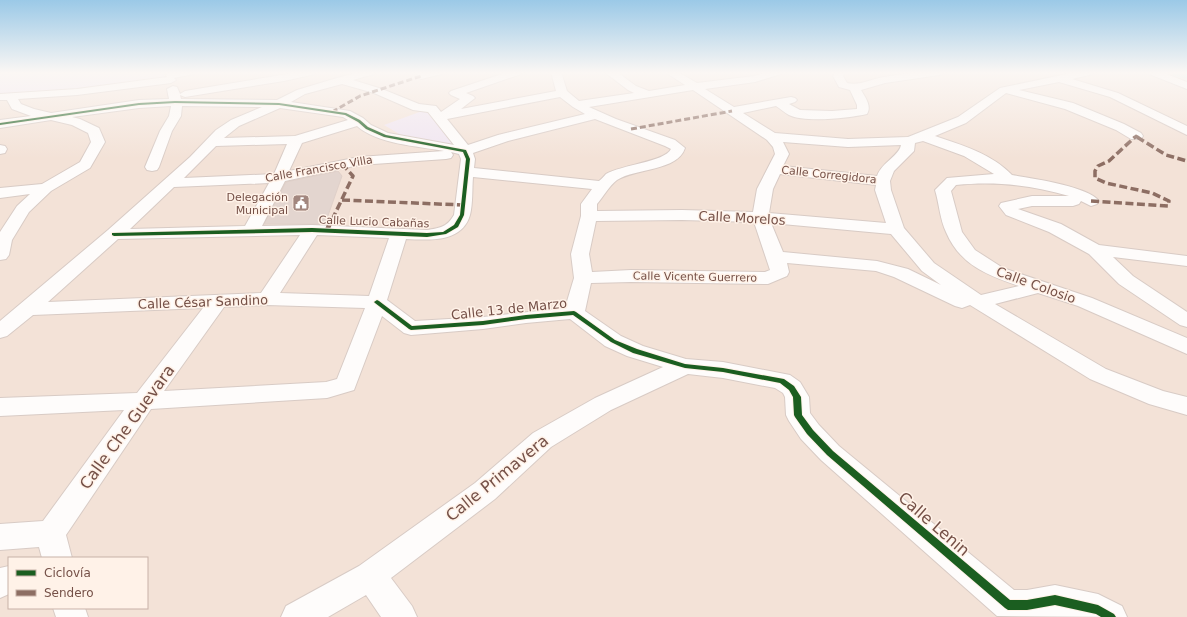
<svg xmlns="http://www.w3.org/2000/svg" width="1187" height="617" viewBox="0 0 1187 617" font-family="'DejaVu Sans',sans-serif">
<rect width="100%" height="100%" fill="#f7eee7"/>
<path fill="#f3e2d7" fill-rule="evenodd" d="M0 72H1187V617H0ZM9 558H147V608H9Z"/>
<path fill="#f0e5f1" d="M0 72H163L167 79 83 91 0 96Z
M425 110 460 148 406 138 384 125Z"/>
<g fill="none" stroke-linecap="round" stroke-linejoin="round">
<path fill="#c9e9e6" fill-rule="evenodd" d="M1170 72H1187V79L1173 76Z"/>
</g>
<path fill="#e3d5cf" stroke="#e0d0c9" d="M338 171 342 176 325 224H264L286 182Z"/>
<g fill="none" stroke-linecap="round" stroke-linejoin="round">
<g stroke="#d8cbc5" stroke-width="2">
<path id="minor" d="M173 72H195L194 74 174 78 176 80 171 83 77 95 18 99 21 104 34 109 51 113 139 100 169 99 167 89 173 86 177 87 180 94 185 91 299 72H316L315 74 284 81 185 97 180 95 181 99 277 100 297 90 337 78 360 72H375L374 74 353 80 382 89 419 104 436 106 441 112 460 99 451 95 449 93 451 91 508 72H522L521 74 466 93 473 96 475 98 461 109 556 91 551 72H561L567 91 579 101 634 93 628 90 607 74 606 72H617L636 86 649 91 685 85 668 74 667 72H678L697 83 754 76 768 72H782L781 74 755 82 705 89 734 107 791 97 795 98 797 100 795 102 789 104 800 110 832 111 857 109V105L850 90 839 87 833 76 836 72H846L843 76 847 83C860 86 871 79 884 77 904 73 924 72 944 72L943 74 939 75 885 83 861 90C865 97 872 106 867 114 850 118 805 123 789 115 785 113 781 109 776 106L743 113 775 133 848 139 908 137 958 117 1000 88 1076 72H1094L1093 74 1072 79 1118 93 1187 126V135L1110 97 1059 82 1019 90 1073 103 1124 124 1141 133 1143 136 1141 139H1131L1116 130 1065 109 1006 93 966 123 935 136C962 145 992 154 1012 175 1030 178 1088 186 1099 201L1097 204 1091 206 1081 201 1079 204 1073 206H1032L1018 209 1061 224 1099 245 1187 256V266L1113 257 1133 276 1187 312V327L1180 325 1119 284 1089 254 1049 232 1006 215 999 206 1001 203 1032 196H1069C1032 185 995 181 956 185L951 191 962 232 975 250 1003 268 1092 298 1187 338V354L1078 306 1038 293 995 304 1106 369 1163 391 1187 397V415L1149 404 1090 379 970 305 962 308 955 306 894 277 876 271 787 263 789 272 787 276 768 284 631 282 591 283 585 311 621 336 643 346 686 359 723 362 790 375 800 382 809 397 810 413 819 425 839 446 1014 590H1027L1055 585 1098 594 1122 606 1127 617 997 616 821 460 801 439 789 421 786 415 785 397 783 393 775 388 723 378 688 374 611 410 551 447 495 499 391 578 412 606 417 617H381L366 595 328 617H281L286 606 359 566 475 483 533 433 595 398 663 367 627 356 605 346 570 319 526 323 483 329 411 335 404 333 382 316 354 390 327 398 151 409 66 535 72 558H42L39 547 0 550V524L43 521 124 410 0 416V398L137 393 203 308 33 315 7 336 0 338V321L108 230 190 157 216 130 231 120 262 107 182 106 181 116 172 131 159 167 157 170 152 171 147 170 145 167 160 131 169 116 171 106 139 108 72 117 80 119 99 128 105 142 90 168 51 191 29 212 12 240 9 255 6 259 0 260V232L17 206 30 194 0 198V188L42 184 80 162 91 142 88 133 72 125 51 120 0 128V120L31 116 12 109 7 100H0V94L77 89 167 77 166 75 167 73ZM342 84 374 93 413 110 428 112 454 145 388 133 371 125 363 118 350 111 291 102 305 94ZM693 90 767 140 773 147 775 154 757 189 753 212 682 210 597 211V204C603 197 609 186 617 180 636 168 678 171 685 148L675 140 616 119 589 107ZM560 97 573 107 585 114 498 135 468 145 447 119ZM280 108 343 117 348 120 295 136 224 138 239 126ZM595 119 665 146 671 149C665 162 620 165 606 174 604 176 602 179 599 181L474 168 475 159 473 153 508 141ZM357 126C377 144 417 146 444 151L359 157 289 171 302 143ZM923 141 964 156 994 174 947 178 935 190C939 203 940 220 946 232 960 265 987 275 1019 286L981 295 934 263 904 228 891 190 890 181 894 171 914 151 915 143ZM783 142 848 147 901 145C899 156 882 162 877 176L783 166 789 154ZM287 144 274 174 184 178 216 146ZM451 152 459 154 461 159 454 215C447 227 440 228 427 230L312 225 262 226 285 181 359 165 446 159 451 158 453 155ZM780 174 876 185 875 190 886 223 769 213 773 189ZM473 177 592 189 581 204V216L571 254 574 278 565 308 483 317 415 321 387 300 406 239C429 240 462 243 470 215 473 203 472 189 473 177ZM269 183 245 226 130 229 174 187ZM682 220 754 222 770 270 765 272 631 270 592 272 589 254 596 221ZM771 223 891 234 922 271 941 285 908 269 877 261 783 252ZM300 235 261 293 48 302 118 239ZM317 235 389 238 369 296 280 293ZM267 305 365 308 337 379 326 382 164 391 224 307Z
M426 72H443L442 74 421 79 416 76 417 74Z
M1148 72H1161L1187 82V89L1149 74Z
M0 145 5 146 7 149 5 153 0 154Z
M9 566V594L0 598V568Z
M53 608H85L88 617H56Z"/>
</g>
<use href="#minor" fill="#fefcfb" fill-rule="evenodd"/>
<path stroke="#8d6e63" stroke-width="3" stroke-dasharray="6 3" stroke-linecap="butt" d="M332 112 360 96 421 76
M631 129 732 111
M1134 138 1136 136 1139 138"/>
<path stroke="#8d6e63" stroke-width="3.5" stroke-dasharray="8 3.5" stroke-linecap="butt" d="M1137 137 1166 155 1187 161
M342 200 463 205
M1091 201 1168 206 1169 201 1152 193 1106 183 1095 178V171L1098 166 1109 161 1135 137
M332 220 353 176 343 165"/>
<path stroke="#8d6e63" stroke-width="4.5" stroke-dasharray="9 4.5" stroke-linecap="butt" d="M327 230 332 219"/>
<g stroke="#fff2e8" stroke-width="2">
<path id="cycleway" d="M175 101 279 103 346 113 360 120 368 127 386 135 466 150 470 159 464 215 458 227 446 234 427 237 312 232 114 236 112 235V233L312 228 427 233 443 232 454 225 460 215 466 159 463 152 384 137 366 129 358 122 345 115 279 105 175 103 139 105 0 125V123L139 103Z
M377 300 379 301 412 326 483 321 526 315 574 311 576 312 615 340 637 349 685 364 723 368 784 379 794 386 801 397 802 415 813 430 833 451 1010 600H1027L1055 595 1098 605 1114 614 1116 617H1101L1096 614 1055 605 1027 610H1008L1005 608 827 455 807 434 795 417 794 415 793 397 789 390 780 383 723 372 685 368 633 353 611 342 573 315 526 319 483 325 411 330 409 329 375 303 374 302Z"/>
</g>
<use href="#cycleway" fill="#1b5e20" fill-rule="evenodd"/>
</g>
<linearGradient id="sky" x2="0" y2="1"><stop stop-color="#9bc9e7"/><stop offset="0.46" stop-color="#fbf7f4"/><stop offset="1" stop-color="#fbf7f4" stop-opacity="0"/></linearGradient>
<rect width="1187" height="158" fill="url(#sky)"/>
<defs>
<g id="civic-square" transform="scale(0.9)"><rect x="-9" y="-9" width="18" height="18" rx="4" fill="#a2877f" stroke="#fff2e8"/><path d="M-.6-6.5H3V-4.5H.6V-3L4-1V1h2V6H-6V1h2V-1L-.6-3ZM-1.2 2.5V6h2.4V2.5Z" fill="#fff"/></g>
</defs>
<g fill-rule="evenodd">
<use href="#civic-square" x="301" y="203"/>
</g>
<g text-anchor="middle" dominant-baseline="central" stroke-width="3" stroke-linejoin="round" paint-order="stroke">
<g font-size="11" fill="#755047" stroke="#fff2e8">
<text transform="translate(319 169) rotate(-10)">Calle Francisco Villa</text>
<text transform="translate(829 175) rotate(6)">Calle Corregidora</text>
<text transform="translate(374 222) rotate(2)">Calle Lucio Cabañas</text>
<text transform="translate(695 277) rotate(1)">Calle Vicente Guerrero</text>
</g>
<g font-size="11" fill="#755047" stroke="#fff2e8" text-anchor="end">
<text x="288" y="197">Delegación<tspan x="288" dy="13">Municipal</tspan></text>
</g>
<g font-size="13" fill="#755047" stroke="#fff2e8">
<text transform="translate(742 218) rotate(3)">Calle Morelos</text>
<text transform="translate(1036 285) rotate(20)">Calle Colosio</text>
<text transform="translate(203 302) rotate(-2)">Calle César Sandino</text>
<text transform="translate(509 309) rotate(-6)">Calle 13 de Marzo</text>
</g>
<g font-size="16" fill="#755047" stroke="#fff2e8">
<text transform="translate(127 427) rotate(-54)">Calle Che Guevara</text>
<text transform="translate(497 478) rotate(-39)">Calle Primavera</text>
<text transform="translate(934 524) rotate(41)">Calle Lenin</text>
</g>
</g>
<rect x="8" y="557" width="140" height="52" fill="#fff2e8" stroke="#c8b1a8"/>
<rect x="16" y="570" width="20" height="6" fill="#1b5e20" stroke="#c8b1a8"/>
<text x="44" y="577" font-size="12" fill="#755047">Ciclovía</text>
<rect x="16" y="590" width="20" height="6" fill="#8d6e63" stroke="#c8b1a8"/>
<text x="44" y="597" font-size="12" fill="#755047">Sendero</text>
</svg>
